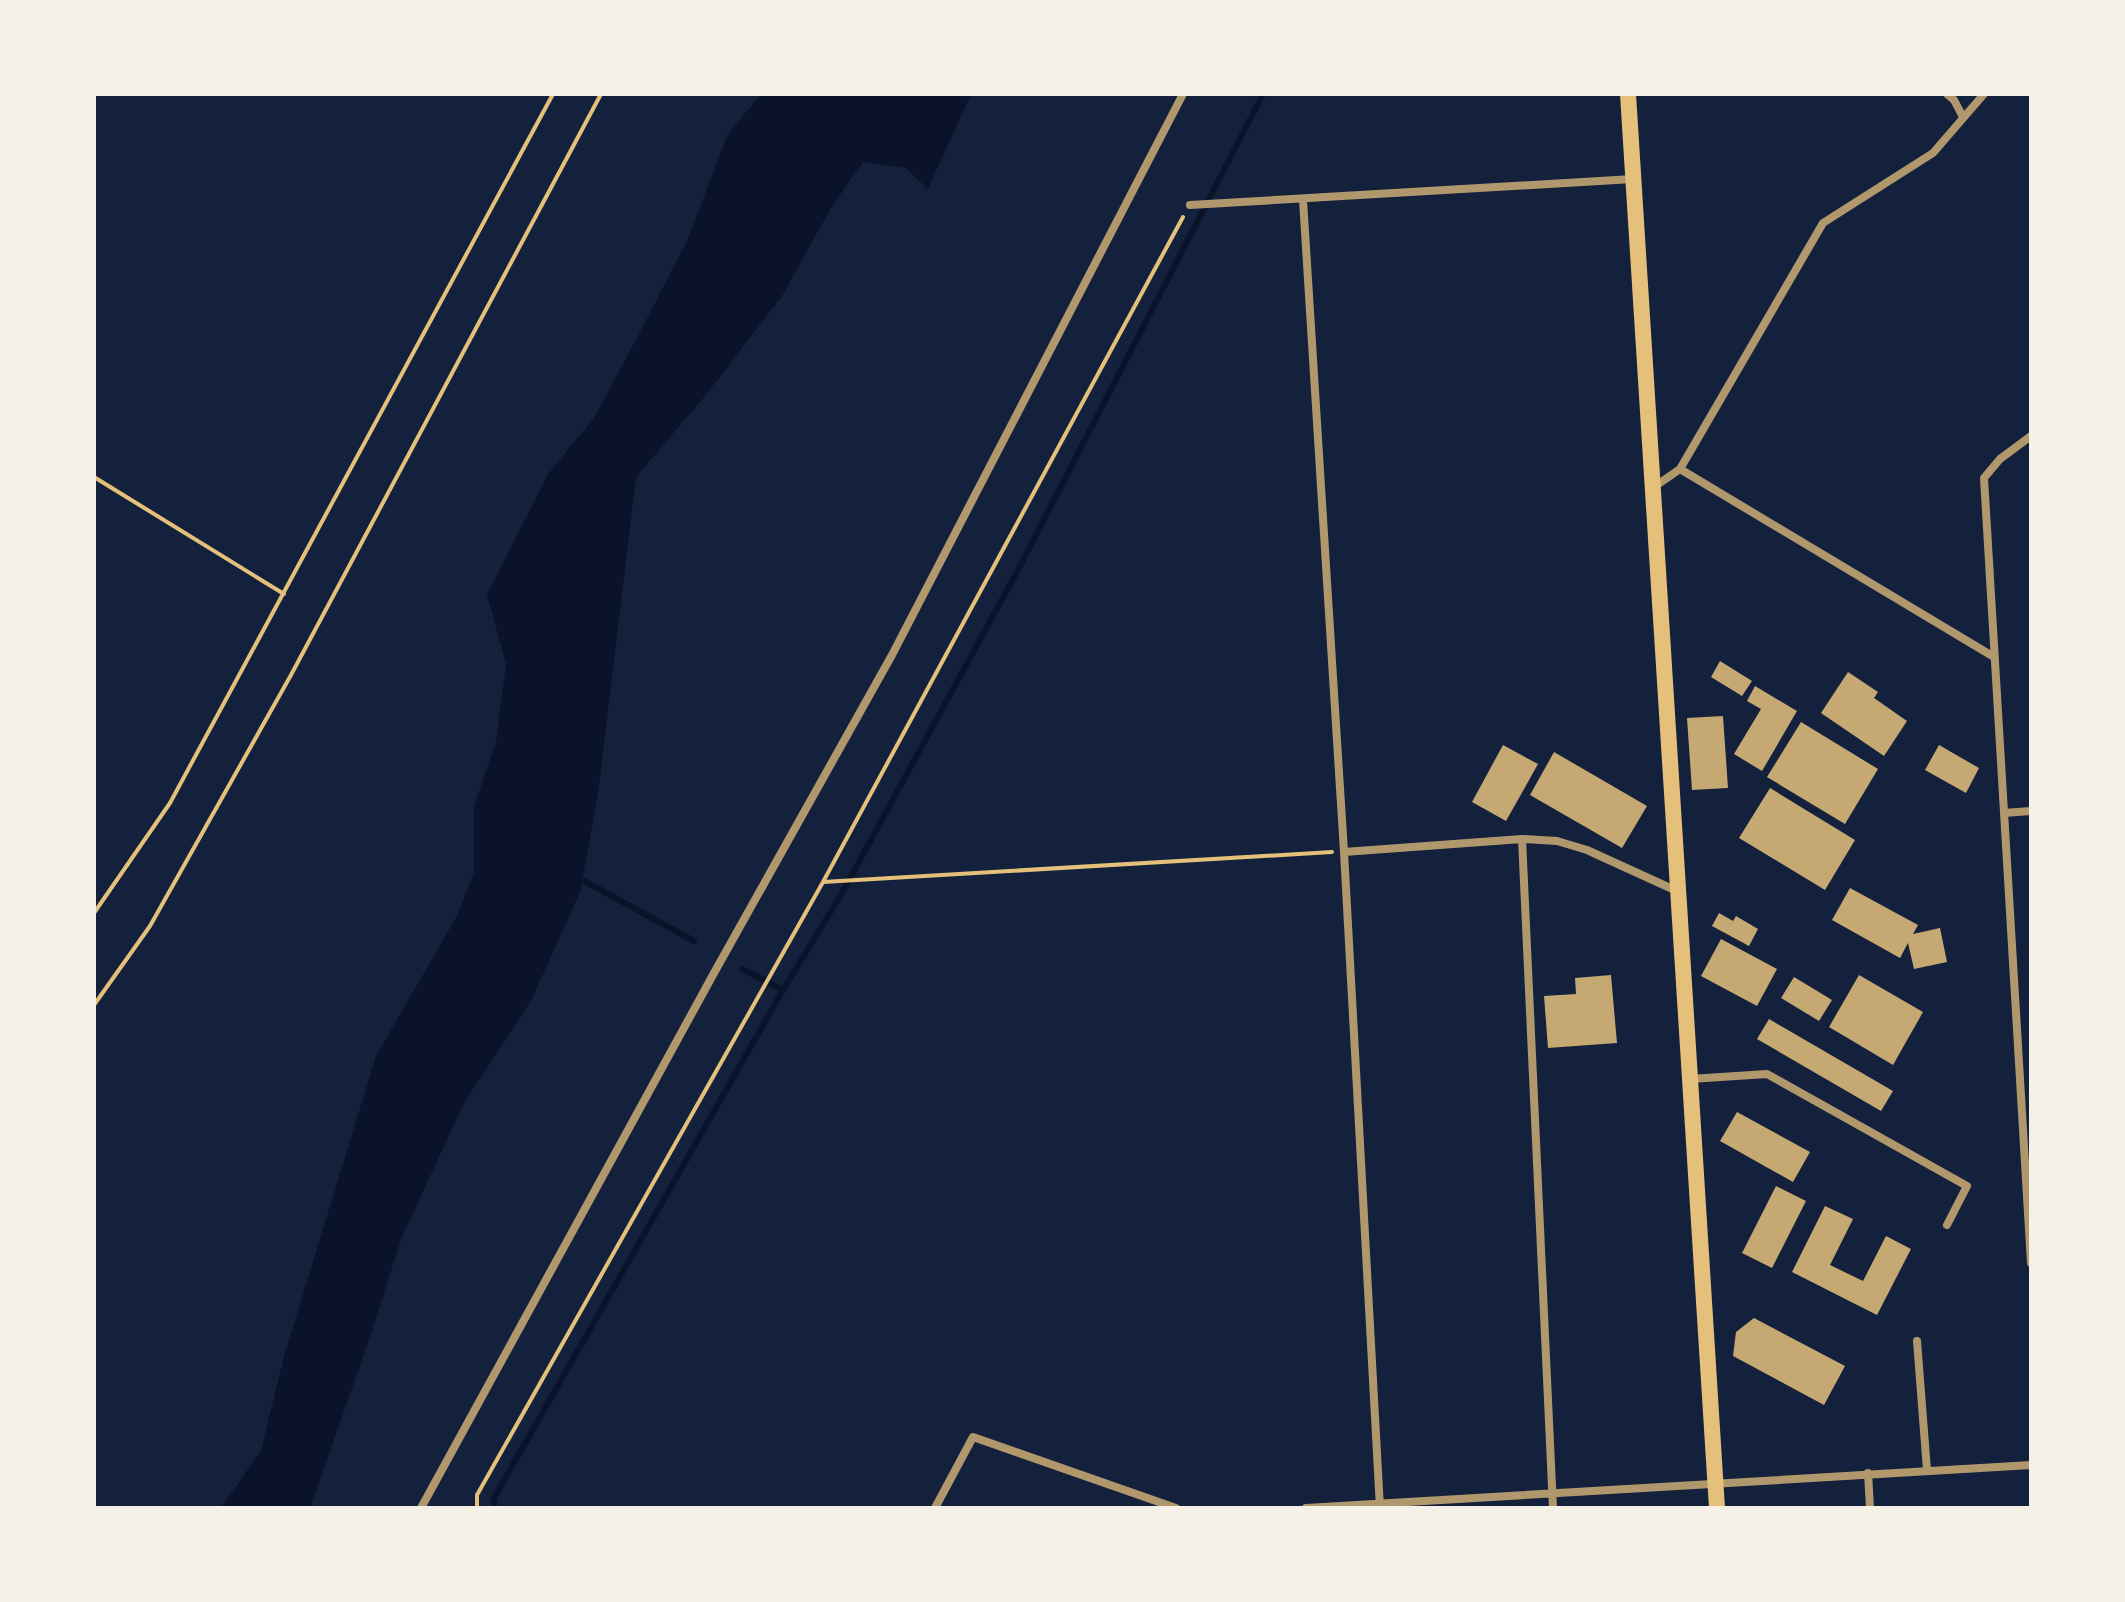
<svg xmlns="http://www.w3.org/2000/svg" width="2125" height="1602" viewBox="0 0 2125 1602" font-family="Overpass,sans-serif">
<rect width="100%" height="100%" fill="#14213d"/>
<path fill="#0b132b" d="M761 94H971L928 189 906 168 863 162 831 208 782 296 705 396 636 477 598 794 580 892 531 1001 465 1101 401 1239 370 1337 310 1508H218L224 1504 261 1450 285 1353 376 1056 457 916 474 872V806L496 742 506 664 487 595 548 474 594 418 638 336 687 241 728 134Z"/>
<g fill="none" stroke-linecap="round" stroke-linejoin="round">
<path stroke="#0b132b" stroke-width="6" d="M577 877 694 941
M742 969 783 990
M494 1508V1498L783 990 842 893 1018 570 1263 94"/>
</g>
<path fill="#c6a872" d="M1720 661 1752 681 1742 696 1711 677Z
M1848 672 1878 692 1874 698 1907 721 1884 756 1821 713Z
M1755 686 1797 711 1762 771 1734 754 1761 709 1747 701Z
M1723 716 1728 788 1692 790 1687 718Z
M1801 722 1878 769 1845 824 1767 777Z
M1503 745 1538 764 1506 821 1472 802Z
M1939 745 1979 768 1966 793 1925 770Z
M1554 752 1647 806 1622 848 1530 795Z
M1770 788 1855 840 1825 890 1739 838Z
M1850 888 1918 925 1913 934 1940 928 1947 962 1914 969 1908 943 1900 958 1832 920Z
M1719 913 1733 921 1736 916 1758 929 1749 946 1712 926Z
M1721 939 1777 969 1757 1006 1701 976Z
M1611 975 1617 1043 1548 1048 1544 996 1576 994 1575 978Z
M1859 975 1923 1012 1893 1065 1829 1027Z
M1794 977 1832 1000 1819 1021 1781 998Z
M1769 1019 1893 1091 1881 1111 1757 1039Z
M1737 1112 1810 1152 1793 1182 1720 1141Z
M1776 1186 1806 1201 1772 1268 1742 1253Z
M1825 1206 1853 1219 1830 1265 1863 1281 1886 1236 1911 1249 1877 1315 1792 1272Z
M1754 1318 1845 1366 1824 1405 1733 1356 1736 1332Z"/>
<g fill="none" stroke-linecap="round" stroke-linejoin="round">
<path stroke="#e5c07b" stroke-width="4" d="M94 477 284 594
M823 882 1332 852
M94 913 170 803 553 94
M94 1005 150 926 291 675 601 94
M477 1508V1495L823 882 1183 217"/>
<path stroke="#b1986c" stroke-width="8" d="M1947 94 1954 100 1963 117
M1303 200 1344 852 1380 1508
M1190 205 1633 179
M2031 436 2000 459 1984 478 2031 1263
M1680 469 1994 657
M1654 487 1680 469 1823 223 1933 153 1984 94
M2004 813 2031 811
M1522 839 1553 1508
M1344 852 1522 839 1557 841 1587 850 1679 892
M1690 1079 1767 1074 1967 1186 1947 1225
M1917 1341 1927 1470
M1868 1473 1870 1508
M421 1508 714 973 892 655 1183 94
M935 1508 973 1437 1176 1508
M1306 1508 2031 1465"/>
<path stroke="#e5c07b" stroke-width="16" d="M1628 94 1717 1508"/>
</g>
<rect width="2125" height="1602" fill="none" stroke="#f6f1e7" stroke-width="192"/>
</svg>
